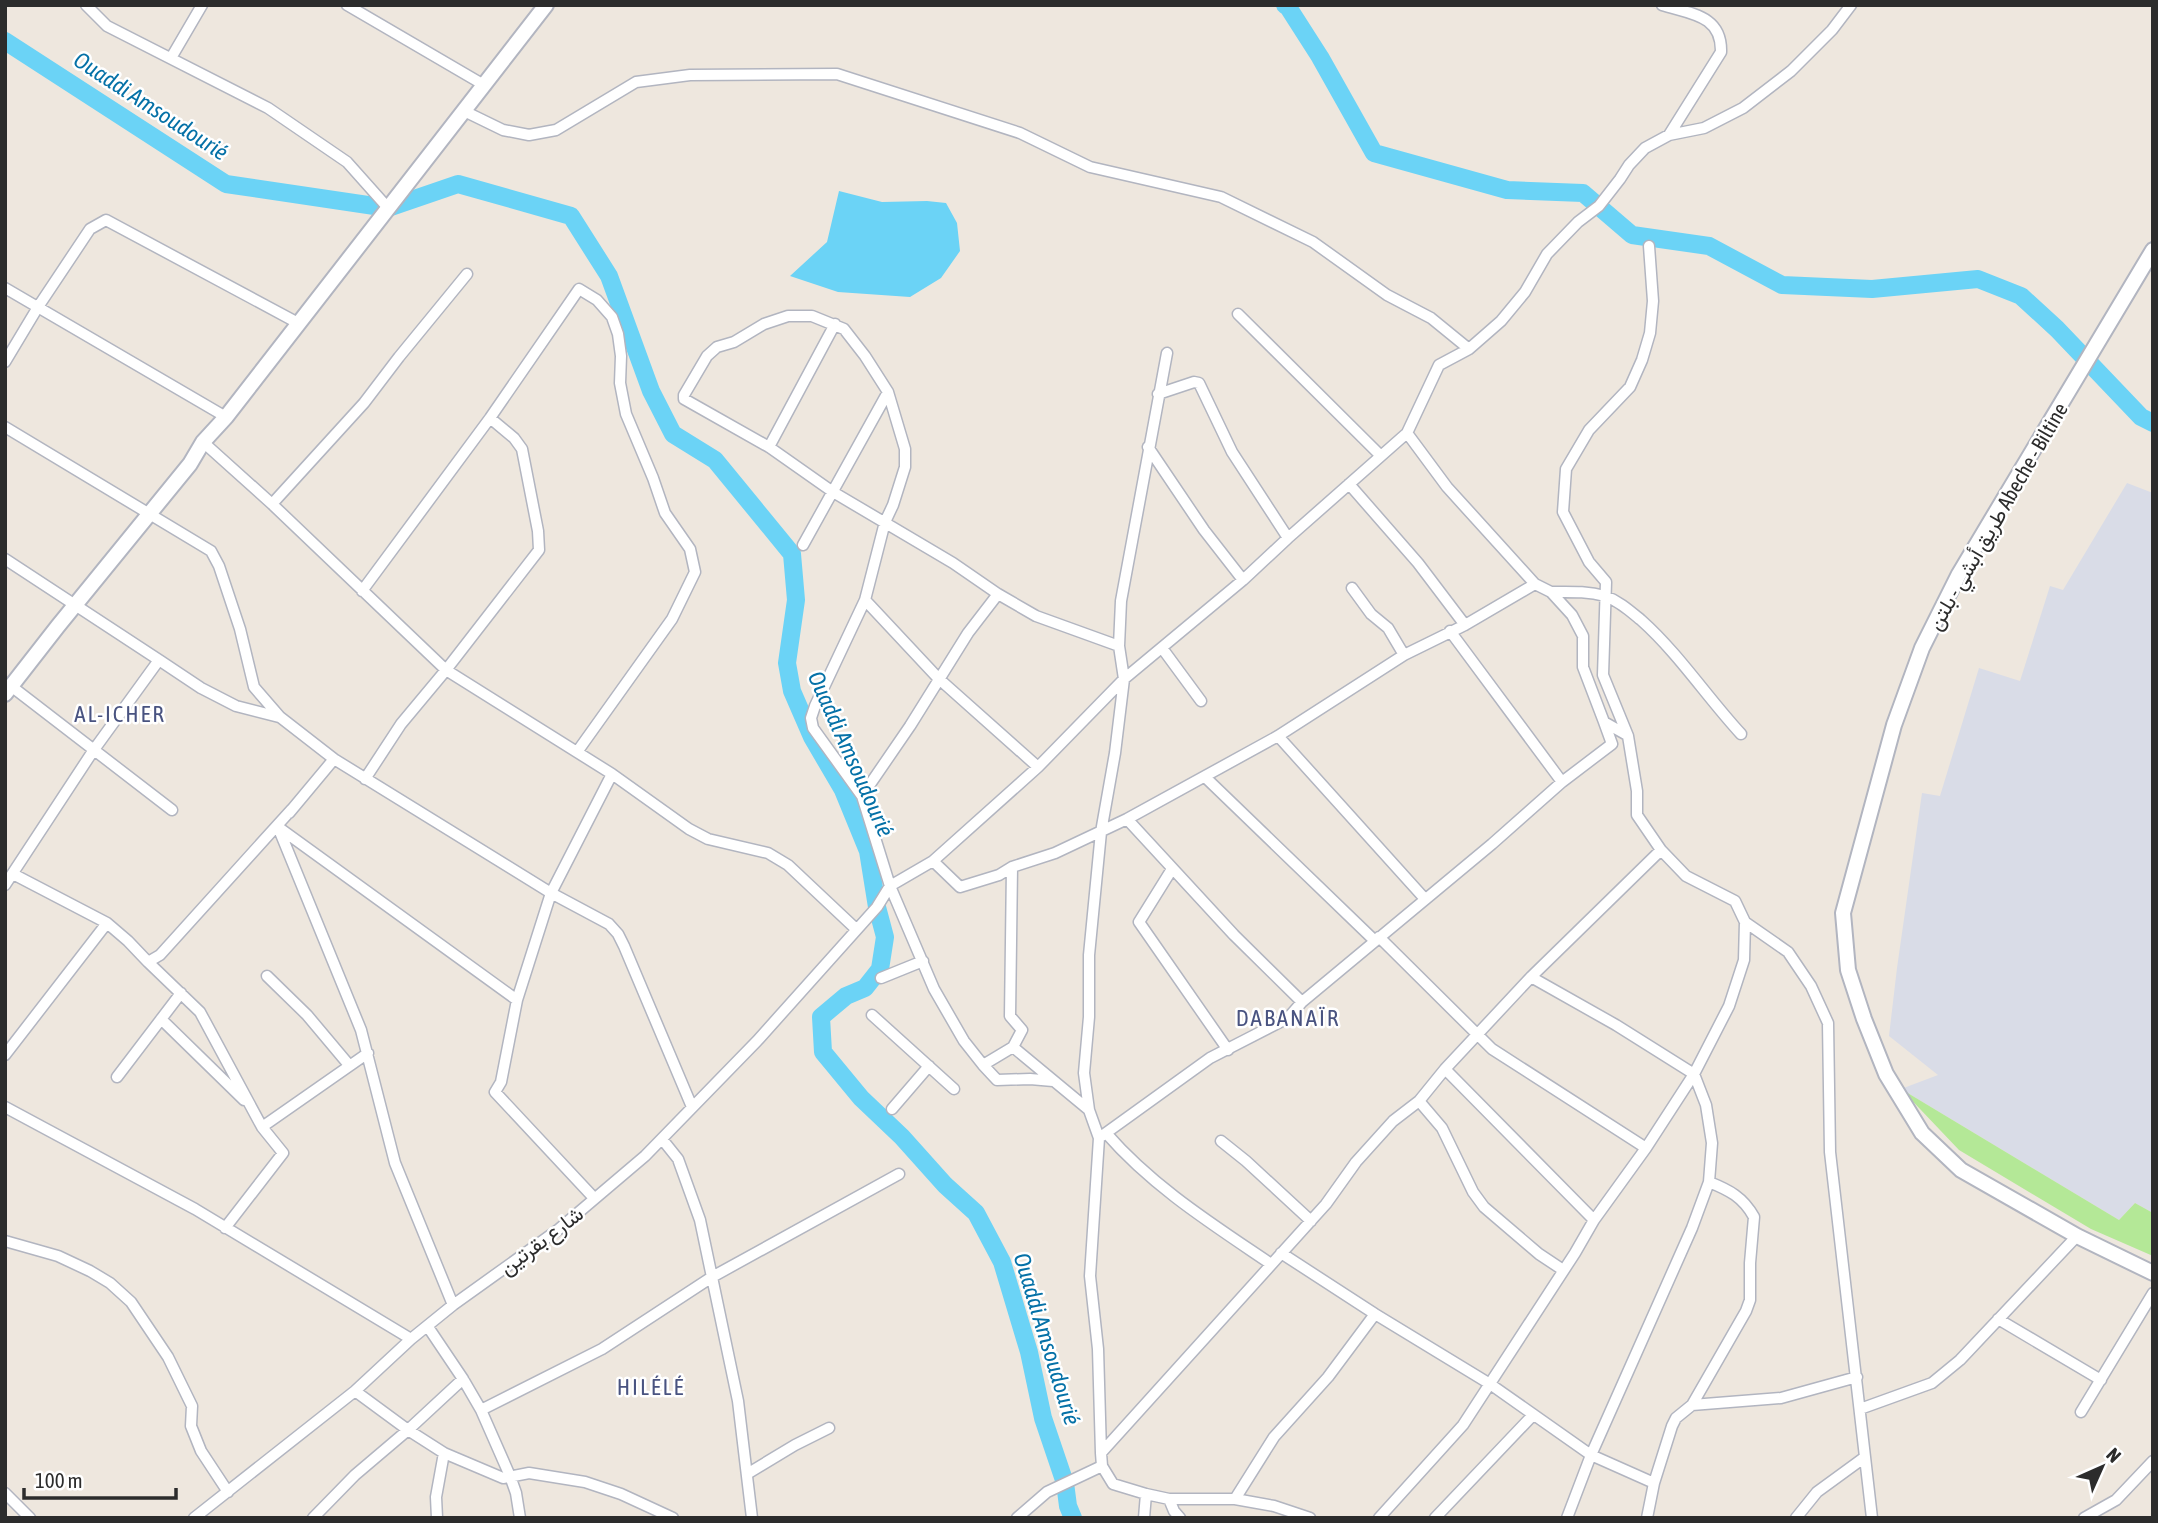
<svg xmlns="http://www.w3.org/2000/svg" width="2158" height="1523" viewBox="0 0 2158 1523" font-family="'Asap Condensed',Vazirmatn,sans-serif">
<rect width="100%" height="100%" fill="#eee7de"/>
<path fill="#d9dce7" d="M2127 483 2153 493V1213L2135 1203 2119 1220 1901 1089 1938 1075 1889 1036 1897 968 1922 793 1940 796 1979 668 2020 681 2050 586 2063 590Z"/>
<path fill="#b4e897" d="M1901 1089 2119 1220 2135 1203 2153 1213V1256L2091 1229 1959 1150Z"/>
<path fill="#6bd3f6" d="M839 191 882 202 927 201 946 203 957 223 960 251 941 278 910 297 838 292 790 276 827 242Z"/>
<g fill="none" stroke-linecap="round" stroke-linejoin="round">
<path stroke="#6bd3f6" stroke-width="18" d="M1285 5 1288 7 1320 57 1374 153 1507 190 1583 193 1632 235 1709 246 1782 285 1872 289 1978 279 2021 296 2057 329 2141 417 2153 423
M5 41 226 184 388 208 458 184 571 216 609 276 651 391 673 434 715 460 792 554 796 600 787 663 792 691 812 737 843 790 868 851 877 907 885 937 880 969 865 988 846 996 821 1017 823 1052 861 1098 902 1137 945 1185 976 1213 1002 1262 1029 1352 1043 1418 1065 1483 1068 1506 1073 1518"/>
<g stroke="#b2b5c0" stroke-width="13">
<path id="street" d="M86 5 107 26 268 108 347 162 388 208
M347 5 484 85
M1662 5C1691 14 1722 15 1721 52L1669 135
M171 58 202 5
M464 111 503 130 529 135 556 130 636 82 690 75 837 74 1020 133 1090 167 1221 197 1313 242 1387 295 1431 318 1469 349
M5 288 226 417
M1238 314 1381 456
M5 362 38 307 90 229 106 220 298 323
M1158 394 1194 382 1199 383 1232 452 1288 538
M5 427 211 551 219 566 240 629 254 687 280 717 334 759 551 893 609 924 618 934 624 946 692 1107
M203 442 272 504 446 670 612 774 689 829 708 839 768 853 788 865 856 929
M769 447 835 324
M1148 447 1204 530 1243 580
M1349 484 1418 563 1465 625
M272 504 364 403 399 357 467 274
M803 545 888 392
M5 559 159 660 93 751 5 885
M1535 584 1551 592 1572 615 1583 636V667L1604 722
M1352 588 1371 614 1388 628 1404 655
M362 591 490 418 579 289 597 300 612 317 618 334 621 356 620 383 626 414 653 478 665 513 690 549 695 572 672 619 577 752
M1551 592C1569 592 1587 591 1605 596 1619 601 1630 611 1641 620 1679 654 1706 696 1741 734
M865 600 938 678 1038 767
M1450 631 1562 782
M1162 648 1201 701
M159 660 201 688 236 706 279 717
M11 686 172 810
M1278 736 1425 899
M1205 777 1375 941
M365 779 401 724 446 670 539 550 538 531 522 449 514 438 490 418
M862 796 910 726 968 633 998 594
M289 813 334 759
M1127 819 1234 935 1302 1002
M278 827 361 1030 395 1163 453 1305
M278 827 517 1000
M933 861 960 887 999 875 1012 867 1055 853 1127 819 1278 736 1404 655 1465 625 1535 584 1447 487 1407 433
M1012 867 1010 1016 1022 1030 1013 1047 1089 1110
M1172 869 1139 922 1228 1050
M13 874 107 923
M1745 922 1788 952 1811 986 1828 1023 1830 1152 1872 1518
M1379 937 1492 1049 1646 1148
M148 962 160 955 292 809
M267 976 307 1015 349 1065
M1531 977 1616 1025 1694 1074 1706 1105 1712 1143 1709 1182 1692 1228 1591 1455 1567 1518
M881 978 923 961
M872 1015 954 1089
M161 1019 244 1100
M1013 1047 983 1065 964 1041 934 989 890 886 862 796 813 728 811 718 815 706 865 600 885 522 893 505 905 467V449L888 392 865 356 844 329 812 316H788L764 324 734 342 717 347 707 356 684 395V399L769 447 833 492 953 563 998 594 1036 616 1119 646
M5 1055 107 923 128 941 148 962 200 1012 262 1127 283 1153 225 1228
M983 1065 997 1080 1030 1079 1053 1081
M1445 1069 1594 1220
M117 1077 181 993
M1419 1101 1442 1128 1473 1192 1484 1207 1539 1254 1563 1270
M5 1107 195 1209 411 1339
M892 1109 929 1066
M262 1127 368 1053
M1106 1133C1153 1187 1212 1224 1271 1264
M1099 1138 1089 1110 1084 1073 1089 1017V955L1101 832 1115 753 1124 679 1119 646 1121 601 1167 353
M662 1139 678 1159 700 1220 738 1401 752 1518
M1221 1141 1246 1161 1311 1221
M594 1198 495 1092 501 1082 517 1000 551 893 612 774
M5 1241 58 1256 90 1271 110 1283 131 1302 168 1357 192 1406 191 1426 201 1451 228 1492
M1281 1253 1375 1314 1490 1384 1591 1455 1654 1483
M1998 1319 2101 1380
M428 1327 463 1379 481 1410 510 1476 516 1493 520 1518
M355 1391 408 1430 444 1453 503 1478 529 1473 585 1482 621 1494 673 1518
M1692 1405 1746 1311 1750 1300V1263L1754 1217C1743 1197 1729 1190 1709 1182
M1860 1409 1932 1383 1960 1360 2077 1236
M481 1410 602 1349 712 1277 899 1174
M2081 1412 2153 1293
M1101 1453 1098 1349 1090 1276 1099 1138 1210 1058 1288 1018 1302 1002 1492 844 1562 782 1612 744 1604 722 1627 735
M747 1474 795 1445 829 1428
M5 1493 30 1518
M1169 1499 1174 1511 1180 1518
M1235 1499 1274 1437 1328 1377 1375 1314
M194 1518 355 1391 411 1339 453 1305 559 1229 645 1156 757 1041 877 907 890 886 933 861 1038 767 1124 679 1243 580 1288 538 1407 433 1439 365 1469 349 1501 321 1525 292 1547 254 1578 222 1599 206 1620 179 1629 165 1645 148 1669 135 1704 128 1743 108 1791 71 1832 30 1851 5
M313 1518 355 1475 408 1430 463 1379
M437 1518 436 1497 444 1453
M1017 1518 1047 1492 1102 1466
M1144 1518 1146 1494
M1310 1518 1274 1506 1235 1499H1169L1146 1494 1113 1484 1102 1466 1101 1453 1326 1204 1356 1162 1393 1121 1419 1101 1445 1069 1531 977 1661 850
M1379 1518 1463 1425 1575 1253 1594 1220 1646 1148 1694 1074 1729 1006 1744 960 1745 922 1735 901 1686 876 1661 850 1637 815V791L1628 736 1603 675 1606 582 1589 562 1563 512 1566 469 1589 430 1630 387 1642 360 1650 333 1653 301 1649 246
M1435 1518 1533 1415
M1647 1518 1654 1483 1672 1426 1676 1418 1692 1405 1781 1398 1857 1377
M1796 1518 1817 1492 1865 1457
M2084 1518 2116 1500 2153 1461"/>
</g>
<g stroke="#b2b5c0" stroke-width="18">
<path id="secondary" d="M2153 250 1959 574 1922 648 1894 725 1843 913 1848 970 1864 1019 1886 1074 1922 1133 1961 1170 2077 1236 2153 1273
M5 694 58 626 190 464 203 442 226 417 546 5"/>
</g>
<use href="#street" stroke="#fff" stroke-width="10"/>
<use href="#secondary" stroke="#fff" stroke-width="14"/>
</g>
<g text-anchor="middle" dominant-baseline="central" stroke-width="5" stroke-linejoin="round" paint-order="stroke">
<g font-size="21" fill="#2c2c2c" stroke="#fff">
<text transform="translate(1997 516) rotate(-60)">طريق أبشي - بلتن Abeche - Biltine</text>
<text transform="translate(541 1240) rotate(-37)">شارع بقرتين</text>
</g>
<g font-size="23" font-style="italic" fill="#0571a7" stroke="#fff">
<text transform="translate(151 106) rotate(33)">Ouaddi Amsoudourié</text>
<text transform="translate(851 754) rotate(66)">Ouaddi Amsoudourié</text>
<text transform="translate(1047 1339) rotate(73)">Ouaddi Amsoudourié</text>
</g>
<g font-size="23" letter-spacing="2" fill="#495380" stroke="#fff">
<text x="120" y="714">AL-ICHER</text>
<text x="1288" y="1018">DABANAÏR</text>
<text x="651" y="1387">HILÉLÉ</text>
</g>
</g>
<rect width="2158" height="1523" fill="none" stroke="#2c2c2c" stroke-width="14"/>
<g transform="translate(2102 1467) rotate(45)" stroke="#ffffff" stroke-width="5" paint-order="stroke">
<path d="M0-5L12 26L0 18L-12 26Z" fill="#2c2c2c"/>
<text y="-10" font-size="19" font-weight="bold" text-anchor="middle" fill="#2c2c2c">N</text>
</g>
<path d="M24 1488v10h152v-10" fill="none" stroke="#2c2c2c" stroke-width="3.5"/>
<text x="35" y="1488" font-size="21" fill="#2c2c2c" stroke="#ffffff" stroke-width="5" paint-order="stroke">100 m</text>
</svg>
